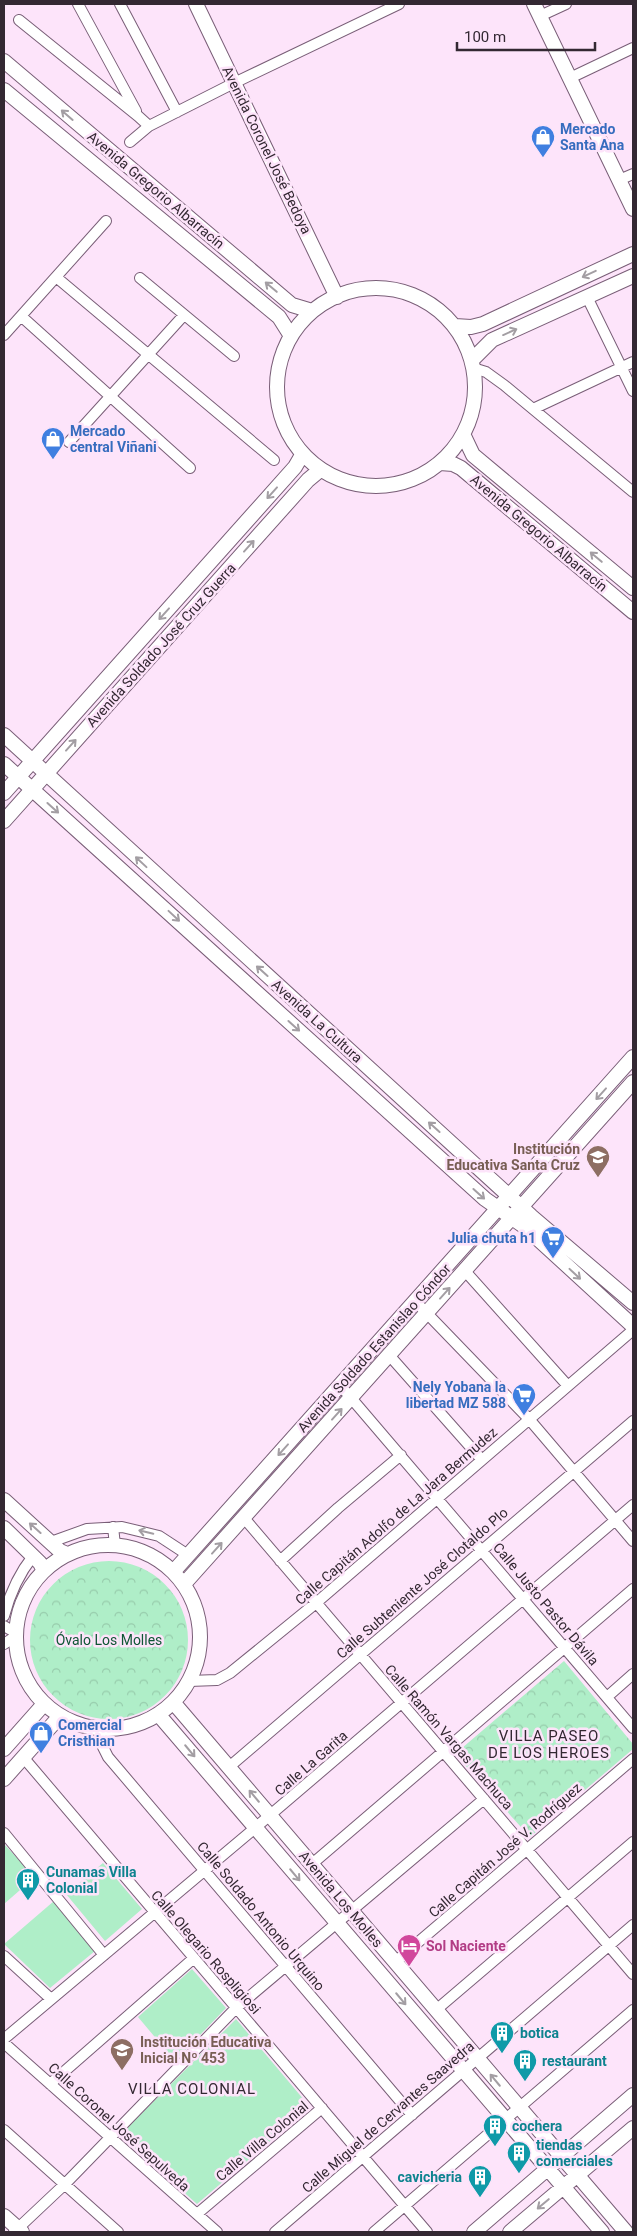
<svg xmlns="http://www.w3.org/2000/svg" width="637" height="2236" viewBox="0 0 637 2236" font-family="Roboto,sans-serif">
<defs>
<pattern id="park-crowns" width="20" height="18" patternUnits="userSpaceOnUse" patternTransform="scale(1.25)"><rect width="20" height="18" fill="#afeec8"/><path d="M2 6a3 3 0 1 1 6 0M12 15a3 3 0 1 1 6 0" fill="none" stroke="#97ccac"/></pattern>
</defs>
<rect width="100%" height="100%" fill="#fde4fa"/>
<path fill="#afeec8" d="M4 1844 35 1877 4 1904Z
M103 1863 142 1909 105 1941 66 1894Z
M54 1901 95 1951 50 1988 4 1944Z
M192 1969 226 2008 175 2061 138 2017Z
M236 2019 310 2107 197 2204 120 2135Z"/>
<path fill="url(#park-crowns)" d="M30 1640a79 79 0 1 1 158 0a79 79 0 1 1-158 0Z
M564 1661 633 1744V1749L530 1837 455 1754Z"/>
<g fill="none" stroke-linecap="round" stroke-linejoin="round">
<g stroke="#795e77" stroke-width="12">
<path id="street" d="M78 4 136 111
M120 4 177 112
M540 16 566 4
M19 20 138 116 149 126
M570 78 633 48
M130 142 149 126 234 83 399 4
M619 180 633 174
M56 277 274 460
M140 278 234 356
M587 297 633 391
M21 316 190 468
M4 335 106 221
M473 368 486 372 504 385 633 492
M533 409 633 362
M69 442 184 315
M465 1271 568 1386
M415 1301 529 1419 633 1541
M389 1355 482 1460
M340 1385 633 1728
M244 1518 633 1974
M113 1527 115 1545
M51 1542 87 1529 122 1527 159 1536 188 1555
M280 1561 338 1508 401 1455
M4 1616C10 1593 18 1575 33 1556
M4 1626 16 1633
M4 1644 16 1636
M189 1681 217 1680 230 1673 316 1603 633 1330
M607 1697 633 1674
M99 1729 102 1745 108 1757 412 2115
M23 1757 427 2232
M229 1767 633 1421
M4 1833 104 1955
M312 1864 633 1589
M4 1956 51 1999
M395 1962 633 1759
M436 2010 633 1842
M4 2039 255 1828 633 1505
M4 2043 217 2232
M50 2084 194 1958
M4 2130 118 2232
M197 2214 322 2108
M14 2232 65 2184 236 2008 484 1799
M275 2232 633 1925
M374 2232 633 2010"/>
</g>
<g stroke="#795e77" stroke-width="16">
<path id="secondary" d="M196 4 337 297
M534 4 633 209
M4 61 292 305 312 311
M4 90 279 317 291 336
M277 387a99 99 0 1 1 198 0a99 99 0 1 1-198 0Z
M455 326 471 327 483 324 633 254
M472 360 492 340 633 276
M463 434 473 455 633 588
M440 463 453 464 461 468 633 612
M4 735 531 1216 633 1303
M4 764 485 1199 525 1227 633 1326
M4 793 295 467 302 455
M4 821 308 480 320 470
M4 1500 60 1551 67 1554
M4 1528 40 1563 44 1571
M16 1637a92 92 0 1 1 184 0a92 92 0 1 1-184 0Z
M174 1571 633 1057
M184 1584 633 1082
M173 1702 626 2232
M158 1714 602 2232
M4 1749 44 1704
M4 1779 60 1716
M4 2216 22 2232
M474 2232 633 2095
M510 2232 633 2128"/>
</g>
<use href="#street" stroke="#fff" stroke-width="10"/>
<use href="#secondary" stroke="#fff" stroke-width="14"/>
</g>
<defs><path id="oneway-shaft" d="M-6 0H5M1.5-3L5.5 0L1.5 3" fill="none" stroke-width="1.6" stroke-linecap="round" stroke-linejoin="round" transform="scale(1.25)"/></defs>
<g stroke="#a39ea3">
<use href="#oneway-shaft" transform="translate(67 115) rotate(-139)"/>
<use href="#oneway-shaft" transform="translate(589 274) rotate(155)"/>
<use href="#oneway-shaft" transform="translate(271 287) rotate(-140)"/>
<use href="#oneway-shaft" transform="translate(510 332) rotate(-24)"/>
<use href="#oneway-shaft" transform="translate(272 493) rotate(132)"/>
<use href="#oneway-shaft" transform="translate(249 546) rotate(-48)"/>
<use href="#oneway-shaft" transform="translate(596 557) rotate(-140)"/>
<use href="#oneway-shaft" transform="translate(164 614) rotate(132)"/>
<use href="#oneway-shaft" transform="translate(71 745) rotate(-48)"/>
<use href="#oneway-shaft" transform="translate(53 808) rotate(42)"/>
<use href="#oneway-shaft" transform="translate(141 862) rotate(-137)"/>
<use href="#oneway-shaft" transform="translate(174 916) rotate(43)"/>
<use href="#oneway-shaft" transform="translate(262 971) rotate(-138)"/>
<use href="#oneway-shaft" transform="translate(294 1026) rotate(42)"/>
<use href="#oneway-shaft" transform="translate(601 1094) rotate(132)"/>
<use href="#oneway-shaft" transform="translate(434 1127) rotate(-138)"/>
<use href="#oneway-shaft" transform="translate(479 1194) rotate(42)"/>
<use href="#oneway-shaft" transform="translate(575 1274) rotate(43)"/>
<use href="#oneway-shaft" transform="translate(445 1293) rotate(-48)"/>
<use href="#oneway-shaft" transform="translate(337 1414) rotate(-48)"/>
<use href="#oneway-shaft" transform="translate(283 1450) rotate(132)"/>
<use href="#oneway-shaft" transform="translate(35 1528) rotate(-138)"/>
<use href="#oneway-shaft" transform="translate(146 1532) rotate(-167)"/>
<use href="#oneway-shaft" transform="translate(217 1548) rotate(-48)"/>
<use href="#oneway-shaft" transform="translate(190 1751) rotate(50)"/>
<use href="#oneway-shaft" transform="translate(254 1796) rotate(-130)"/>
<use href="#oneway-shaft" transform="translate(295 1875) rotate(50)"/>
<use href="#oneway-shaft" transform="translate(401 1999) rotate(50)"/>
<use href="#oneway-shaft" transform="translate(495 2080) rotate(-130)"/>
<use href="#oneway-shaft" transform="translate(543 2204) rotate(140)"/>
</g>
<defs>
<g id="shop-pin" transform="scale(1.25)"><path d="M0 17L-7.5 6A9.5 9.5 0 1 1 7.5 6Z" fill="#3f7fe0" stroke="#fde4fa"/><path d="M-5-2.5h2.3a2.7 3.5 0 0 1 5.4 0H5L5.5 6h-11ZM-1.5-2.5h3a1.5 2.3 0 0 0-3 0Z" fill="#fff"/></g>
<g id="school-pin" transform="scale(1.25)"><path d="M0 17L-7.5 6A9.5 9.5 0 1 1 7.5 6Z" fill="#8d6e63" stroke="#fde4fa"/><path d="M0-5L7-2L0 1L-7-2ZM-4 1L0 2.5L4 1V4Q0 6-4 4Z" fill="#fff"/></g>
<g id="supermarket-pin" transform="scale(1.25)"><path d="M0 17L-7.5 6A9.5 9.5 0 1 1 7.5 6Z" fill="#3f7fe0" stroke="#fde4fa"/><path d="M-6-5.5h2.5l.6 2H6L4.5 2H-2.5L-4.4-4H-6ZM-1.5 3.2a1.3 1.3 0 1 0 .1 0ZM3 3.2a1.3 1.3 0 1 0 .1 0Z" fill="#fff"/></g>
<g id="building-pin" transform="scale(1.25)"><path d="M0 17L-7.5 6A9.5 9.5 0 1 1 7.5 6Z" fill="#0f9aa8" stroke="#fde4fa"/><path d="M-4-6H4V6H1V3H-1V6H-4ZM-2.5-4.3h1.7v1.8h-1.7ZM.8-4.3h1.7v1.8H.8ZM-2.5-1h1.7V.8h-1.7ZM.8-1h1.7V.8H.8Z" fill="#fff"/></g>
<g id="hotel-pin" transform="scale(1.25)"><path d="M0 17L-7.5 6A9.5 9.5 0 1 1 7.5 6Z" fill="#d1479c" stroke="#fde4fa"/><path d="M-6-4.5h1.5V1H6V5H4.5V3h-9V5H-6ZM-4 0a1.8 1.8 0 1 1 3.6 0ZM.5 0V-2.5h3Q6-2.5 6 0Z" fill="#fff"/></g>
</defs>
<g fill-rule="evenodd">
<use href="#shop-pin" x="543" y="137"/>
<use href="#shop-pin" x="53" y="439"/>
<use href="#school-pin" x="598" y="1157"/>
<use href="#supermarket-pin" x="553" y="1238"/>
<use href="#supermarket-pin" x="524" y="1395"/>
<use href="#shop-pin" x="41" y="1733"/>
<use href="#building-pin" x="28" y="1880"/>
<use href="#hotel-pin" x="409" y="1946"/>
<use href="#building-pin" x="502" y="2033"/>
<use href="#school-pin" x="122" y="2050"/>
<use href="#building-pin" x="525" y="2061"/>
<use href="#building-pin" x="495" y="2126"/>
<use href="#building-pin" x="519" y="2153"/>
<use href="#building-pin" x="480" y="2177"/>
</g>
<g text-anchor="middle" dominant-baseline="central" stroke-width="5" stroke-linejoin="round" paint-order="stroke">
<g font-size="14" font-weight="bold" fill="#366cbe" stroke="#fde4fa" text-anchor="start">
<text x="560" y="129">Mercado<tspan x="560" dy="16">Santa Ana</tspan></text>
<text x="70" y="431">Mercado<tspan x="70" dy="16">central Viñani</tspan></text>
<text x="536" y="1238" text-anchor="end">Julia chuta h1</text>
<text x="506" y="1387" text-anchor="end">Nely Yobana la<tspan x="506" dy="16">libertad MZ 588</tspan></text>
<text x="58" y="1725">Comercial<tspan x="58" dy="16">Cristhian</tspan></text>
</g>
<g font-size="14" fill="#332832" stroke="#fde4fa">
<text transform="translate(267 150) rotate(64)">Avenida Coronel José Bedoya</text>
<text transform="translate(156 190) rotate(40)">Avenida Gregorio Albarracín</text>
<text transform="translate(539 533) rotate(40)">Avenida Gregorio Albarracín</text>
<text transform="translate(161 645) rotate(-48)">Avenida Soldado José Cruz Guerra</text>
<text transform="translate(317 1021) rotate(42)">Avenida La Cultura</text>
<text transform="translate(374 1348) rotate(-48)">Avenida Soldado Estanislao Cóndor</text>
<text transform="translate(396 1516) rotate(-41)">Calle Capitán Adolfo de La Jara Bermudez</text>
<text transform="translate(422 1583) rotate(-41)">Calle Subteniente José Clotaldo Plo</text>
<text transform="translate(546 1604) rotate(50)">Calle Justo Pastor Dávila</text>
<text transform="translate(449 1737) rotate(49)">Calle Ramón Vargas Machuca</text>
<text transform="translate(311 1763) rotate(-41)">Calle La Garita</text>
<text transform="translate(505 1850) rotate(-41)">Calle Capitán José V. Rodríguez</text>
<text transform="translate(341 1899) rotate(50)">Avenida Los Molles</text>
<text transform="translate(261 1916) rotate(50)">Calle Soldado Antonio Urquino</text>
<text transform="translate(206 1952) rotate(49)">Calle Olegario Rospligiosi</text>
<text transform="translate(388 2117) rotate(-41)">Calle Miguel de Cervantes Saavedra</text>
<text transform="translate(119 2127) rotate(42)">Calle Coronel José Sepulveda</text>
<text transform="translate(262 2141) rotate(-40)">Calle Villa Colonial</text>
</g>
<g font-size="14" font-weight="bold" fill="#785e54" stroke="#fde4fa" text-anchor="end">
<text x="580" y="1149">Institución<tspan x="580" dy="16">Educativa Santa Cruz</tspan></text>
<text x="140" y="2042" text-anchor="start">Institución Educativa<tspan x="140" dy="16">Inicial Nº 453</tspan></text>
</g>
<g font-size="14" fill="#0f5635" stroke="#fde4fa">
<text x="109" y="1640">Óvalo Los Molles</text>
</g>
<g font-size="14" font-weight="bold" fill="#0d838f" stroke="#fde4fa" text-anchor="start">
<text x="46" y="1872">Cunamas Villa<tspan x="46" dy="16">Colonial</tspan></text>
<text x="520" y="2033">botica</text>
<text x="542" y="2061">restaurant</text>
<text x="512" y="2126">cochera</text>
<text x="536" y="2145">tiendas<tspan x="536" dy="16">comerciales</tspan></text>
<text x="462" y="2177" text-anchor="end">cavicheria</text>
</g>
<g font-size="14" font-weight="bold" fill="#b23c85" stroke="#fde4fa" text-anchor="start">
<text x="426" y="1946">Sol Naciente</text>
</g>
<g font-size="15" letter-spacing="1" fill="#332832" stroke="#fde4fa">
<text x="549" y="1736">VILLA PASEO<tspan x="549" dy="17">DE LOS HEROES</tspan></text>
<text x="192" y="2089">VILLA COLONIAL</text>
</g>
</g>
<rect width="637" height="2236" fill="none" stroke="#332832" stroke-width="10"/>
<path d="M457 42v8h138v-8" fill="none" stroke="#332832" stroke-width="2.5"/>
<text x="464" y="42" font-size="15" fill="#332832" stroke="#fde4fa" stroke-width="4" paint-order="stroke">100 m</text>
</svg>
